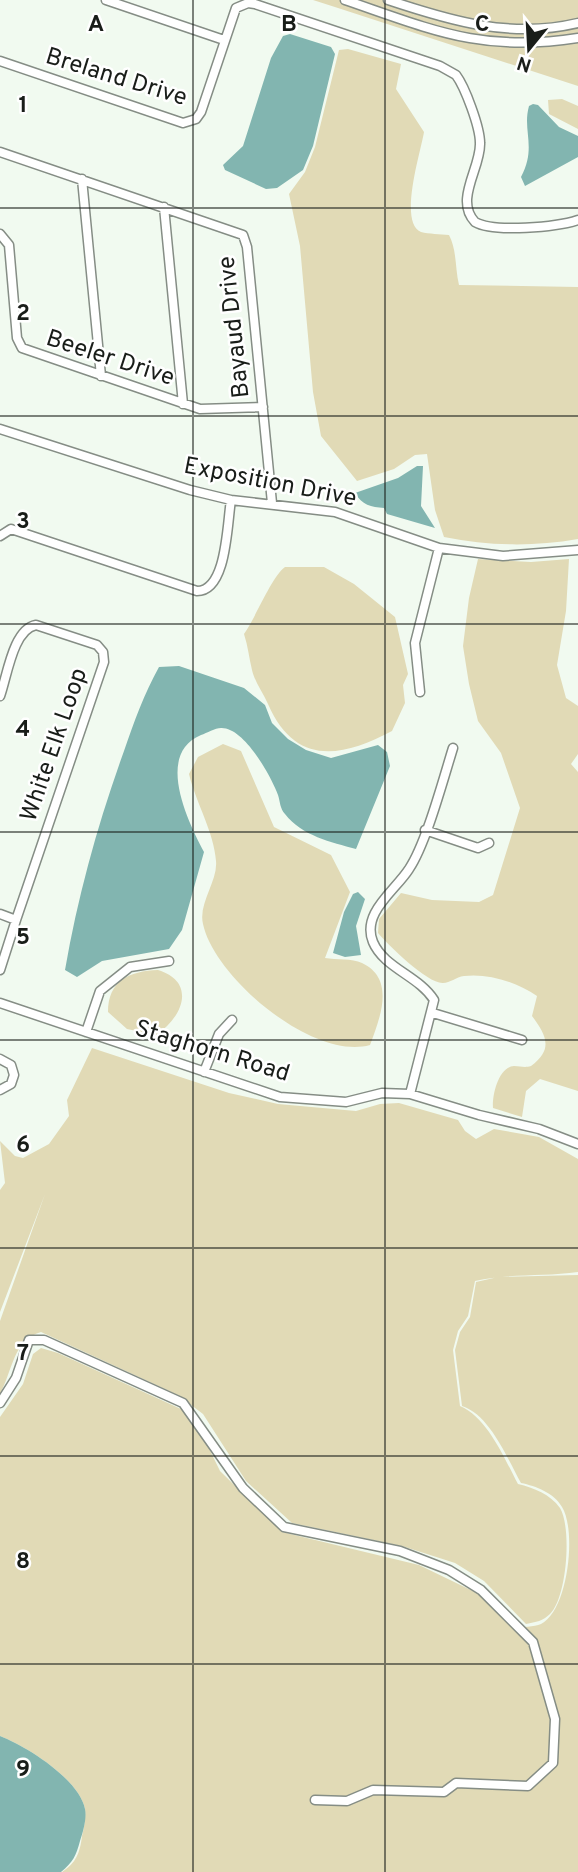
<svg xmlns="http://www.w3.org/2000/svg" width="578" height="1872" viewBox="0 0 578 1872" font-family="Overpass,sans-serif">
<rect width="100%" height="100%" fill="#f1faf0"/>
<path fill="#e1dab6" d="M313 0H578V86L338 8Z
M348 49 401 64 396 89 424 132C421 151 398 223 421 232 429 234 440 234 449 235 457 250 455 269 459 285L578 287V539C532 547 490 546 444 537L435 510 427 454 415 455 394 469 357 481 321 436 313 392 300 246 289 194 305 172 315 147 339 50Z
M562 99 578 106V129L549 114 548 100Z
M478 559 531 562 569 559 566 611 557 665 566 698 578 706V754L571 764 578 772V1091L540 1079 526 1091 522 1117 493 1108C492 1096 498 1067 514 1066 521 1066 524 1068 531 1066 554 1049 546 1035 532 1016L537 996C517 982 488 973 464 976 456 977 450 983 443 983 428 984 388 945 378 933L379 919 401 893 432 900 479 902 493 895 520 808 501 753 478 721 469 684 463 646 469 598Z
M285 567H324L354 584 395 617 408 674 403 685 405 703 392 731C341 758 295 766 268 704 263 692 255 683 252 670 249 658 248 646 244 634 256 617 272 576 285 567Z
M223 744 241 751 274 827 331 855 350 892 325 958C336 960 352 958 362 963 396 979 380 1018 370 1045 313 1061 214 977 203 924 198 903 218 881 216 861 214 832 196 803 189 774L198 757Z
M158 970C197 982 183 1017 156 1035L127 1029 108 1012C108 981 129 971 158 970Z
M92 1048 229 1093 278 1104 356 1111 380 1104 399 1103 458 1120 465 1131 476 1139 494 1129 539 1137 578 1159V1272C544 1277 509 1273 475 1281L468 1316 458 1331 453 1350 460 1406C488 1418 504 1458 518 1484 534 1488 550 1494 560 1508 572 1528 567 1597 550 1614 543 1621 536 1622 526 1624L484 1581 455 1563 402 1546 292 1523 246 1481 203 1414 178 1395 41 1332C13 1340 13 1370 0 1394V1321L45 1194 0 1312V1190L5 1183 0 1141 15 1156 23 1158 49 1144 69 1116 67 1100Z
M578 1275V1872H62C76 1863 80 1853 82 1836 84 1828 86 1817 85 1809 79 1779 26 1746 0 1736V1417L23 1384 33 1354 41 1348 58 1353 181 1409 200 1430 220 1471 282 1532 419 1565 477 1593 514 1628C522 1627 534 1627 541 1624 568 1611 577 1531 562 1507 554 1493 536 1486 521 1483 507 1458 490 1415 462 1406L455 1350 460 1332 470 1317 476 1282 498 1277Z"/>
<path fill="#82b5b0" d="M290 34 331 47 335 54 313 146 303 170 277 188 266 189 225 170 223 165 243 146 271 58 283 36Z
M533 104 538 105 559 127 578 136V157L525 186 521 177C537 147 522 131 529 106Z
M417 466H423L421 506 435 528 387 514 384 508C371 507 362 505 355 493L398 478Z
M179 666 244 688 265 705 272 723 288 739 306 750 331 758 378 745 387 752 390 766 356 849C331 842 302 836 285 814 280 809 280 801 278 795 271 776 244 727 221 728 215 728 207 733 201 735 155 754 188 822 204 852L182 930 169 949 102 961 77 977 65 970C78 895 98 823 124 751 134 722 144 694 159 667Z
M358 892 365 899 356 926 361 955 345 957 333 953 344 912 353 894Z
M0 1736C26 1746 79 1779 85 1809 87 1818 83 1832 80 1841 76 1856 73 1862 61 1872H0Z"/>
<g fill="none" stroke-linecap="round" stroke-linejoin="round">
<g stroke="#858d85" stroke-width="11">
<path id="minor" d="M106 0 224 40
M345 0C433 30 482 53 578 38
M388 0C451 21 511 39 578 23
M0 61 183 123 196 119 201 112 236 8 248 3 255 4 440 66 456 75C465 87 480 127 480 143 481 168 454 200 475 222 494 233 557 227 578 220
M0 152 243 235 247 247 272 503
M82 179 101 376
M164 207 183 404
M0 234 9 245 17 338 22 348 200 409 263 407
M0 429 190 490 231 500 335 512 439 548 503 556 578 550
M0 536 11 529 197 591C227 591 227 524 231 500
M420 692 415 643 439 548
M0 696C7 677 13 629 36 625L97 645 103 652 104 662 16 920 0 914
M425 830 478 848 489 843
M0 970 16 920
M0 1003 280 1097 346 1102 382 1093 410 1094 479 1115 539 1129 578 1144
M433 1013 522 1040
M86 1032 100 991 130 967 169 961
M0 1059 11 1065 14 1075 11 1084 0 1090
M204 1072 219 1034 232 1020
M410 1094 434 1000C419 976 384 968 373 942 361 913 395 891 409 869 426 844 443 780 453 748
M0 1403 16 1378 29 1340H44L183 1403 243 1488 284 1527 400 1551 449 1570 481 1590 533 1642 555 1719 553 1763 528 1786 456 1783 444 1792 373 1790 347 1801 315 1800"/>
</g>
<use href="#minor" stroke="#fff" stroke-width="8"/>
</g>
<path fill="none" stroke="#191d19" stroke-width="2" stroke-opacity="0.55" d="M193 0V1872M385 0V1872M0 208H578M0 416H578M0 624H578M0 832H578M0 1040H578M0 1248H578M0 1456H578M0 1664H578"/>
<g text-anchor="middle" dominant-baseline="central" stroke-width="5" stroke-linejoin="round" paint-order="stroke">
<g font-size="24" fill="#191d19" stroke="#fff">
<text transform="translate(116 78) rotate(17)">Breland Drive</text>
<text transform="translate(235 327) rotate(-96)">Bayaud Drive</text>
<text transform="translate(110 359) rotate(18)">Beeler Drive</text>
<text transform="translate(270 483) rotate(11)">Exposition Drive</text>
<text transform="translate(55 745) rotate(-71)">White Elk Loop</text>
<text transform="translate(212 1052) rotate(17)">Staghorn Road</text>
</g>
</g>
<g font-size="23" text-anchor="middle" font-weight="bold" fill="#191d19" stroke="#fff" stroke-width="5" stroke-linejoin="round" paint-order="stroke">
<text x="96" y="31">A</text>
<text x="289" y="31">B</text>
<text x="482" y="31">C</text>
<text x="23" y="112">1</text>
<text x="23" y="320">2</text>
<text x="23" y="528">3</text>
<text x="23" y="736">4</text>
<text x="23" y="944">5</text>
<text x="23" y="1152">6</text>
<text x="23" y="1360">7</text>
<text x="23" y="1568">8</text>
<text x="23" y="1776">9</text>
</g>
<g transform="translate(529 49) rotate(198)" stroke="#ffffff" stroke-width="5" paint-order="stroke">
<path d="M0-5L12 26L0 18L-12 26Z" fill="#191d19"/>
<text y="-10" font-size="19" font-weight="bold" text-anchor="middle" fill="#191d19">N</text>
</g>
</svg>
